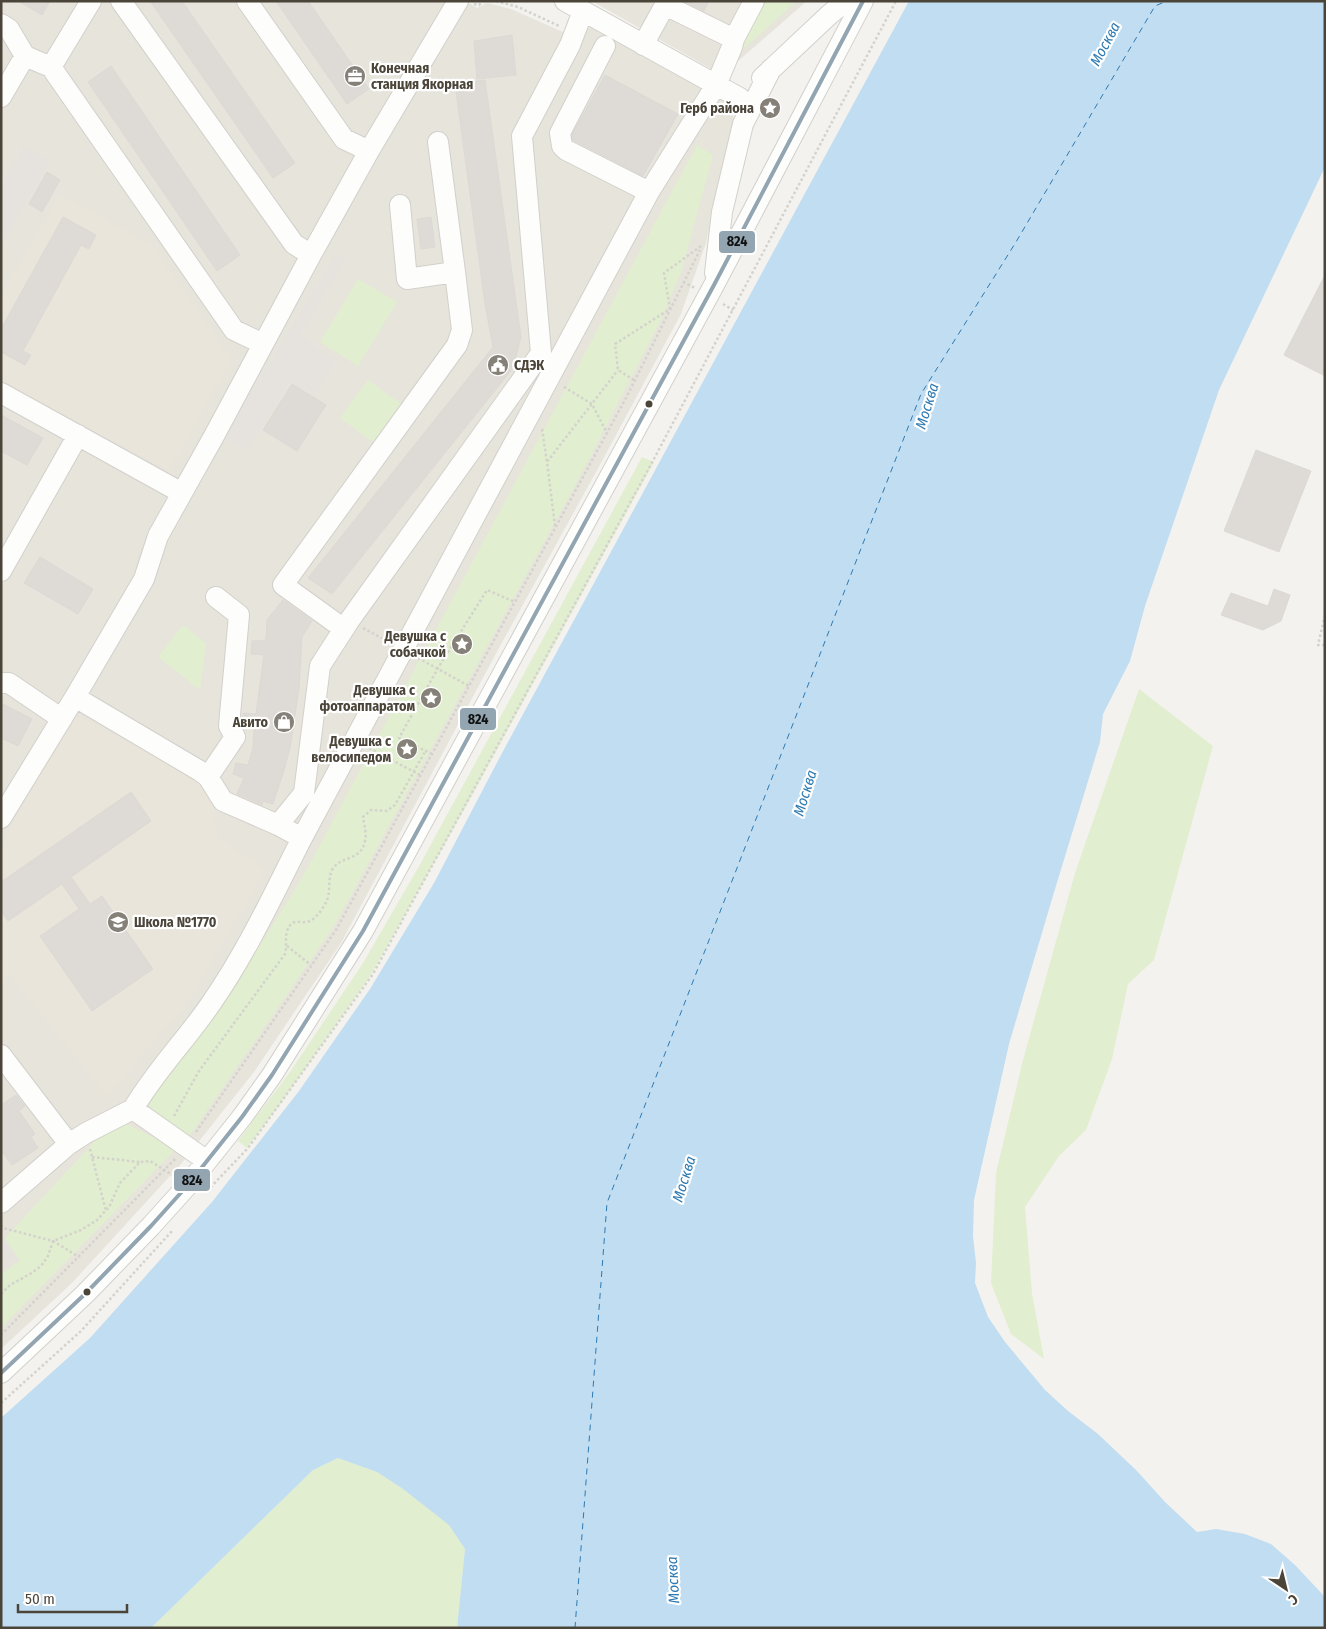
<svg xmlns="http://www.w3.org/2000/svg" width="1326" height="1629" viewBox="0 0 1326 1629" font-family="'Fira Sans Condensed',sans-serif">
<rect width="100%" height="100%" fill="#f4f2ee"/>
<path fill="#e7e4dc" d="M1 1H466L477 8 487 3 511 9 563 32 598 26 727 102 735 121 736 134 719 181 706 243 681 314 601 463 499 648 341 943 254 1072 181 1164 72 1283 1 1349Z
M592 1H807L722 75Z"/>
<path fill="#eae5da" d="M60 195 151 245 231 359 169 470 1 382V296Z
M74 714 183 772 210 792 218 837 265 870 188 1001 107 1096 10 975 1 981V847Z"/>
<path fill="#e1eecf" d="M760 1H797L740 52 734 49Z
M697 145 713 155 682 269 663 316 578 480 334 926 188 1138 161 1121 147 1101 199 1035 253 956 302 878Z
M358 279 397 302 358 366 320 342Z
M368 380 401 404 373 442 340 418Z
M642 457 654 462 469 801 371 975 283 1100 247 1148 238 1141 290 1072 363 963 418 868Z
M183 625 206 643 200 690 158 657Z
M1139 689 1213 746 1154 960 1128 984 1112 1059 1086 1130 1059 1156 1025 1207 1032 1293 1044 1359 1011 1334 991 1283 996 1173 1023 1060 1075 873Z
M127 1124 176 1149 1 1328V1275L20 1260 5 1238 97 1139Z
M338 1458 377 1472 403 1489 449 1524 465 1549 457 1628H151L313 1470Z"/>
<path fill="#e6e3df" d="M23 146 50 161 1 248V186Z
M336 254 346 260 299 336 337 359 315 396 290 381 247 451 224 437Z
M1 1239 16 1257 1 1269Z"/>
<path fill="#c0ddf1" d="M909 1H1325V167L1219 390 1145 606 1130 661 1103 714 1100 742 1055 889 1009 1044 974 1200 973 1236 976 1263 975 1283 988 1317 1005 1342 1045 1390 1068 1411 1098 1434 1137 1471 1165 1502 1197 1532 1216 1529 1245 1534 1271 1544 1295 1565 1325 1597V1628H457L465 1549 449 1525 403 1489 377 1472 338 1458 313 1470 151 1628H1V1418L90 1338 212 1202 299 1091 370 989 434 883 501 755Z"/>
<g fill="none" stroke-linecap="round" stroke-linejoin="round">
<path stroke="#2e7ab2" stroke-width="1" stroke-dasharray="6 5" stroke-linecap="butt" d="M575 1628 607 1203 921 394 1016 242 1155 6 1167 1"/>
</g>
<path fill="#dedbd6" stroke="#dcd9d4" d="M18 1H50L42 15Z
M150 1H182L295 163 273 178Z
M276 1H308L369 89 347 104Z
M684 1H709L704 11Z
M512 35 516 75 477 79 474 41Z
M111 66 240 255 217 271 88 82Z
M605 75 678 114 643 176 573 140 572 135Z
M485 80 521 337 513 368 332 594 308 578 493 347 485 304 455 84Z
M47 172 60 180 42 212 29 204Z
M63 217 96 235 89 249 81 245 23 351 31 355 25 365 1 352V329Z
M431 217 435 247 421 249 417 219Z
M1325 275V376L1284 355Z
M292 384 326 405 297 451 263 430Z
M1 415 43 438 27 465 1 451Z
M1256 450 1311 471 1279 552 1224 531Z
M40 557 93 589 78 614 24 583Z
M1274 589 1290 595 1281 621 1263 630 1221 615 1231 593 1268 606Z
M283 600 312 621 302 637 299 688 290 748 285 767 273 804 263 801 262 805 237 794 244 778 233 774 236 763 248 765 253 747 254 729 243 727V713L256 714 264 655 251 654 252 641 266 640 267 620Z
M1 703 32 719 18 746 1 738Z
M131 792 151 821 71 877 90 904 102 896 153 969 92 1011 40 936 79 909 62 884 8 921 1 911V882Z
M16 1095 25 1106 19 1111 35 1134 31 1137 38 1148 12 1165 1 1150V1105Z"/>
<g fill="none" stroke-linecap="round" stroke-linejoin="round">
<g stroke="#d2d0cb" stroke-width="22">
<path id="minor" d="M91 1 51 67 234 330 263 344
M121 1 294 244 311 255
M247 1 344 139 369 151
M458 1 369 151 311 255 214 436 158 536 144 579 75 697 200 771 208 777 223 801 278 825 304 793 320 666 349 621 541 353 522 136 570 45 583 11
M565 1 740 98
M1 24 9 29 25 56
M643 45 665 5 734 39
M605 46 560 133 562 146 566 150 649 192
M762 78 829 15 846 1
M1 97 25 56 51 67
M438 142 455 272
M715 273 722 212 743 124 771 69
M1 393 182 493
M1 571 78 435
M344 629 283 585 457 345 462 330 455 272 407 279 400 205
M1 683H9L62 719
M208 777 235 737 229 726 239 615 216 597
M1 818 75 697
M278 825 302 838 649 192 716 85 732 47 734 39 754 1
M1 1055 69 1144
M133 1109C156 1070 187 1039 212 1002 248 950 274 893 302 838
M1 1203 69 1144 86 1133 133 1109 207 1161
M1 1373 85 1294 151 1226 187 1186 242 1117 272 1075 363 931 714 285 863 1"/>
</g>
<path stroke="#d3d2cc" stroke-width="2.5" stroke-dasharray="2.5 2.5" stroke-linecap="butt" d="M496 1 518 7 559 26
M474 4 479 5 483 1
M683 282 695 288
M723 304 733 310
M634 380 618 370 615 344 670 309 664 273 701 246
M564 387 592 404 607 433
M542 429 547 462
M555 526 547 462 618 370
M1325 615 1318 645H1324L1325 643
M363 628 389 642
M418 658 469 686
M1325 697V751
M369 748 420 775
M432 754 399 738 438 668 487 590 515 602
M287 946 311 965
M174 1116 199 1071 285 954C287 946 285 938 287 931 293 916 300 925 310 921 316 918 322 910 325 904 332 893 327 881 332 870 340 855 361 862 365 841 367 833 364 825 363 817L371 810 387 811 395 805 426 750
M196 1132 336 930 626 398 700 250
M90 1149 106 1211
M92 1157 140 1162
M207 1191 248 1148 373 974 655 457 896 1
M1 1225 3 1228 53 1241 79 1257
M1 1294 10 1285 30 1274 41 1266 48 1256 53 1241 81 1230 97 1220 109 1207 120 1183 140 1162 150 1161 174 1176
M1 1335 176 1158
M1 1403 81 1331 172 1231"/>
<use href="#minor" stroke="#fdfdfc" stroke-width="20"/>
<g stroke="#fff" stroke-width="8">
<path id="bus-1" d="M1 1373 85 1294 151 1226 187 1186 242 1117 272 1075 363 931 714 285 863 1"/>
</g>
<use href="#bus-1" stroke="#92a5b0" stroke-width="4"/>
</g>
<defs>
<g id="office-disc" transform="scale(1.125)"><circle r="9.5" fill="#868178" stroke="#fff"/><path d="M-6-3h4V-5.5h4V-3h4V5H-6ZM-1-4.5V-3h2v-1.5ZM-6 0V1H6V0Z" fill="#fff"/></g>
<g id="sight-disc" transform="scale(1.125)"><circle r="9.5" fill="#868178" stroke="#fff"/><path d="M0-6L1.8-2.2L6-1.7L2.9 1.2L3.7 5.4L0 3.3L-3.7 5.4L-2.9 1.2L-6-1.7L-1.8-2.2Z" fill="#fff"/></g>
<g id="civic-disc" transform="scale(1.125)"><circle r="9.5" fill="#868178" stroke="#fff"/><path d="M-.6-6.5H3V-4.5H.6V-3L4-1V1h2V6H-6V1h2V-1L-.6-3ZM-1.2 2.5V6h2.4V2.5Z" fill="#fff"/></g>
<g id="shop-disc" transform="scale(1.125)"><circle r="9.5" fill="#868178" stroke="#fff"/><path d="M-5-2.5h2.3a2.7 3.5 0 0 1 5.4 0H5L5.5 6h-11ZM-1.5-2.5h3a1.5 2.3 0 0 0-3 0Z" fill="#fff"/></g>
<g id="school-disc" transform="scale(1.125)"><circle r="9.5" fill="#868178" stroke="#fff"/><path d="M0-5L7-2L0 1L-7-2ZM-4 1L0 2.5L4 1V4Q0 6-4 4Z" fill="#fff"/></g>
</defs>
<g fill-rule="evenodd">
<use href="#office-disc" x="355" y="76"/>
<use href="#sight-disc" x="770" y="108"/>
<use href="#civic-disc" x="498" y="365"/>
<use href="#sight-disc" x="462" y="644"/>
<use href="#sight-disc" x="431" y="698"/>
<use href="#shop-disc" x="284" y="722"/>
<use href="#sight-disc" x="407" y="749"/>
<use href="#school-disc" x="118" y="922"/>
</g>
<g fill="#4b4439" stroke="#fff" stroke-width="2">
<circle cx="649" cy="404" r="4.5"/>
<circle cx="87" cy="1292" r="4.5"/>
</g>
<g text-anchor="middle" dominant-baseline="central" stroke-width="4.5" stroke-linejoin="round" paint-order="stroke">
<g font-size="14" font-weight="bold" fill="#4b4439" stroke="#fff" text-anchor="end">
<text x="371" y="68" text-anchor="start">Конечная<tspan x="371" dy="16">станция Якорная</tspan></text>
<text x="754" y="108">Герб района</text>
<text x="514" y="365" text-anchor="start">СДЭК</text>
<text x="446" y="636">Девушка с<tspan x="446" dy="16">собачкой</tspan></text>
<text x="415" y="690">Девушка с<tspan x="415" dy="16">фотоаппаратом</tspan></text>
<text x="268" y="722">Авито</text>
<text x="391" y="741">Девушка с<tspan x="391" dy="16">велосипедом</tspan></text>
<text x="134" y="922" text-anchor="start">Школа №1770</text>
</g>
<g font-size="15" font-style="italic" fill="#2e7ab2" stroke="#fff">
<text transform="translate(1105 44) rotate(-62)">Москва</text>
<text transform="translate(927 406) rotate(-73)">Москва</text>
<text transform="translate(805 793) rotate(-73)">Москва</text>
<text transform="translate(684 1179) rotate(-73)">Москва</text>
<text transform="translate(673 1580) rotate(-93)">Москва</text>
</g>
</g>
<g stroke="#fff" stroke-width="2">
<rect x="718" y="230" width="38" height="24" rx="5" fill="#92a5b0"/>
<rect x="459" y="707" width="38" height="24" rx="5" fill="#92a5b0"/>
<rect x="173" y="1168" width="38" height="24" rx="5" fill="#92a5b0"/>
</g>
<g font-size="14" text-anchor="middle" font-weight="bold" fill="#111">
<text x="737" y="246">824</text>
<text x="478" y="724">824</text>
<text x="192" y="1185">824</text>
</g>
<rect width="1326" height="1629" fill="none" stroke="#4b4439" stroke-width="5"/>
<g transform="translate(1286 1589) rotate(145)" stroke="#ffffff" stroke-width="4" paint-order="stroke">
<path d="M0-4L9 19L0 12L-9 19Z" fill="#4b4439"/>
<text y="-8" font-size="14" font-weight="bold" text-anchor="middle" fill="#4b4439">С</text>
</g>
<path d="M18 1604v8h109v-8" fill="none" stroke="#4b4439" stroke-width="2.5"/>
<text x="25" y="1604" font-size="15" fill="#4b4439" stroke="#ffffff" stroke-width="4" paint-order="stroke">50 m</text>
</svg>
